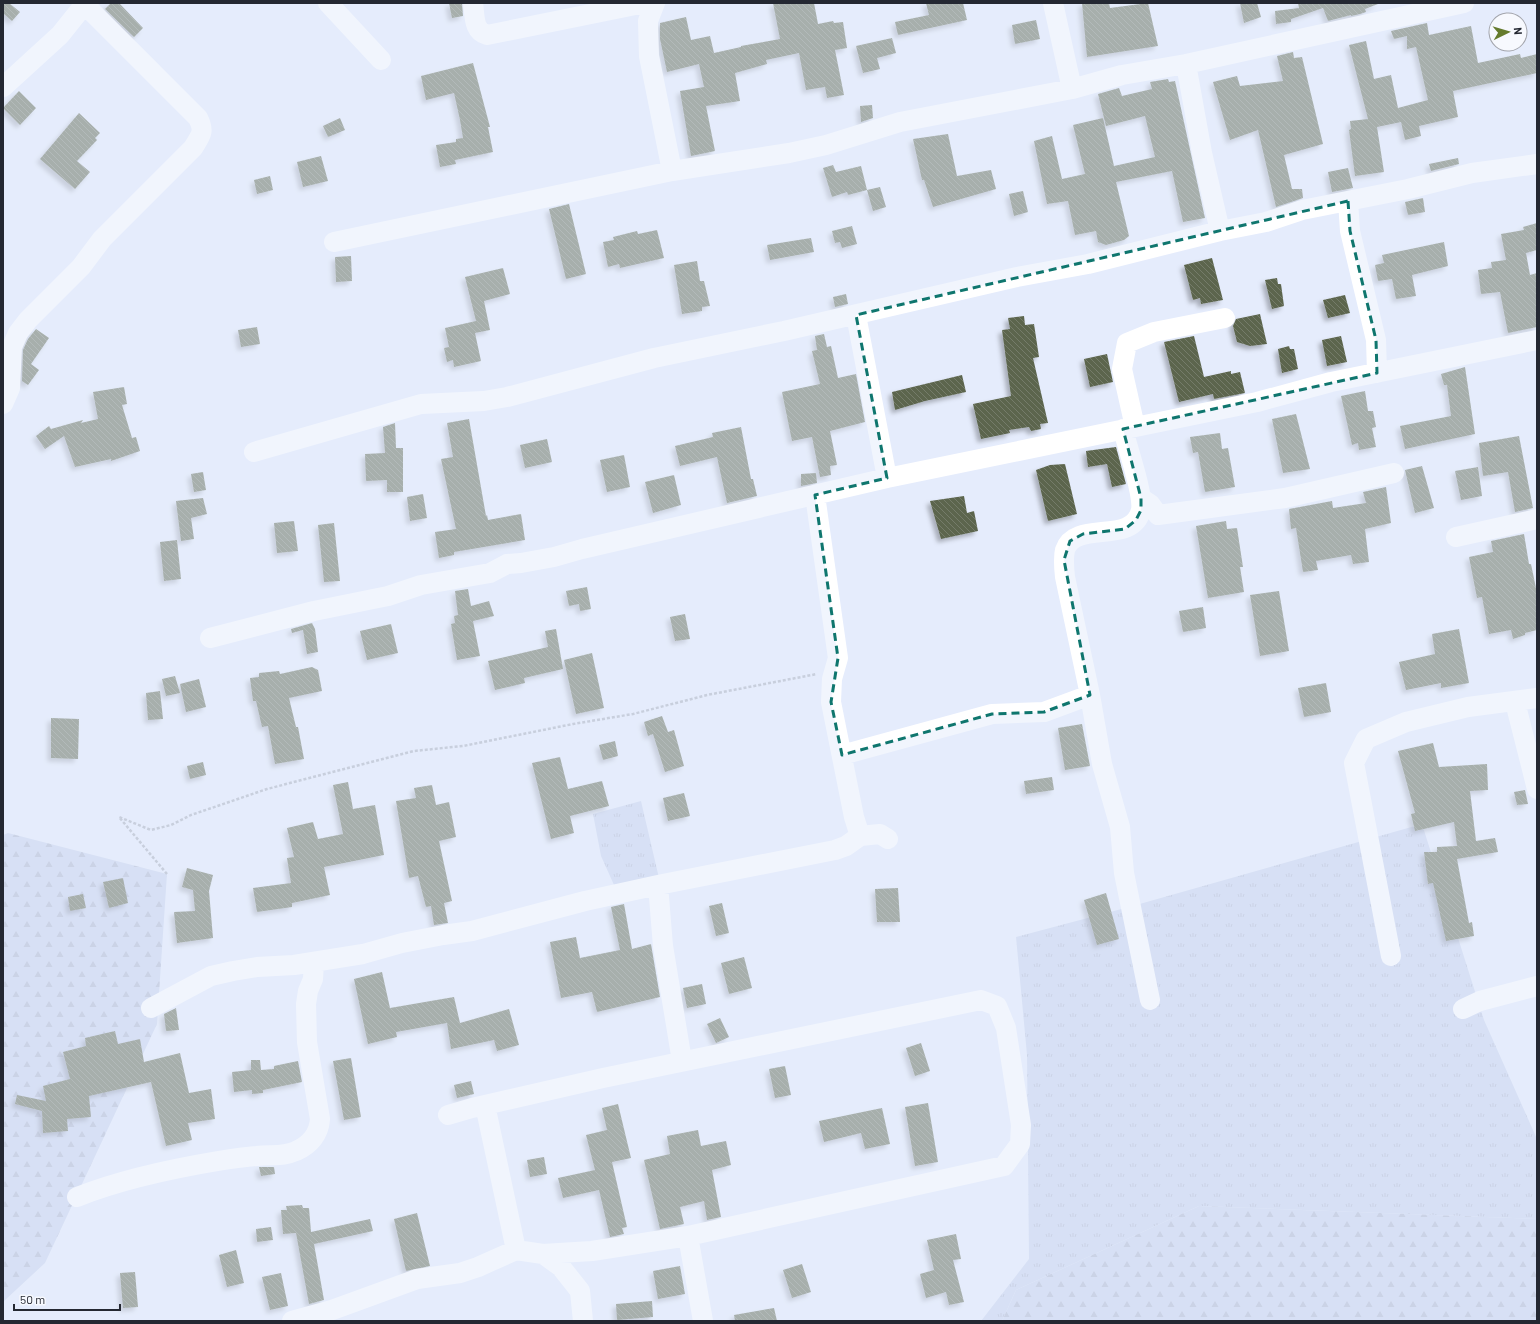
<svg xmlns="http://www.w3.org/2000/svg" width="1540" height="1324" viewBox="0 0 1540 1324" font-family="Barlow,sans-serif">
<defs>
<pattern id="grass-tufts" width="24" height="20" patternUnits="userSpaceOnUse"><rect width="24" height="20" fill="#c6d1ed"/><path d="M3 7l-1-3M5 7V3M7 7l1-3M15 17l-1-3M17 17v-4M19 17l1-3" fill="none" stroke="#aab3cc"/></pattern>
<pattern id="forest-firs" width="22" height="20" patternUnits="userSpaceOnUse"><rect width="22" height="20" fill="#c6d1ed"/><path d="M5 1l3.5 6h-7zM16 11l3.5 6h-7z" fill="#aab3cc"/></pattern>
<pattern id="building-back-hatch" width="6" height="6" patternUnits="userSpaceOnUse"><rect width="6" height="6" fill="#5c654d"/><path d="M-1 5l2 2M0 0l6 6M5-1l2 2" fill="none" stroke="#747b6a"/></pattern>
<filter id="shadow"><feDropShadow dx="-3.5" dy="3.5" stdDeviation="2" flood-color="#0004"/></filter>
</defs>
<rect width="100%" height="100%" fill="#e5ecfc"/>
<path fill="url(#grass-tufts)" d="M641 801 659 878 614 885 601 856 593 814Z
M1422 824 1484 1020 1537 1139V1219L1199 1206 1016 1290 1002 1321H981L1029 1259 1027 1055 1016 937 1129 907Z"/>
<path fill="url(#forest-firs)" d="M8 833 167 874 157 1024 45 1263 3 1302V835Z
M1199 1206 1537 1219V1321H1002L1016 1290Z"/>
<path fill="url(#building-back-hatch)" filter="url(#shadow)" d="M3 3H9L20 12 12 21 3 13Z
M111 3H119L143 28 134 37 105 9Z
M449 3H462L463 16 452 18Z
M773 3H814L818 24 833 21 834 23 843 22 847 48 835 50 844 95 827 98 825 87 806 90 799 53 766 60 767 64 735 73 740 101 706 106 715 151 691 156 680 91 704 87 699 64 667 72 660 39V23L686 17 691 40 710 36 714 53 741 47V46L780 39Z
M926 3H963L967 20 898 35 895 22 929 15Z
M1082 3H1109L1110 8 1148 3 1158 46 1087 57Z
M1240 3H1257L1261 17 1244 23Z
M1298 3H1378V4L1365 9 1366 12 1360 14 1351 16V15L1328 21 1323 8 1291 19V22L1276 24 1275 11 1299 8Z
M1036 20 1040 39 1015 44 1012 25Z
M1427 23 1429 35 1471 26 1478 63 1520 54 1521 58 1537 54V73L1453 91 1458 117 1419 126 1421 136 1405 140 1401 122 1377 127 1384 172 1355 176 1349 130 1351 129 1350 121 1368 119 1349 45 1366 41 1374 79 1391 75 1398 108 1428 100 1416 47 1407 49V36L1394 39 1391 31Z
M892 38 896 53 877 58 880 69 863 73 856 46Z
M1293 52 1294 58 1302 57 1323 144 1284 155 1292 189H1302L1303 198 1276 207 1258 130 1230 140 1213 82 1237 76 1240 86 1283 81 1277 56Z
M473 63 490 127H488L493 152 455 160 456 164 440 167 436 145 456 142V139L463 138 460 120 454 93 426 100 421 76Z
M1168 79 1169 82 1175 81 1205 218 1183 222 1172 171 1116 182 1129 236 1124 240 1106 245 1098 242 1096 231 1075 235 1068 201 1047 204 1034 141 1052 136 1062 179 1085 174 1073 125 1103 118 1114 166 1155 157 1145 116 1106 126 1098 94 1119 88 1122 96 1152 89 1150 82Z
M19 91 36 108 20 125 3 108Z
M872 105 873 118 861 122 860 106Z
M79 113 100 133 95 138 97 140 77 161 90 172 75 189 40 159Z
M340 118 345 130 328 137 323 126Z
M948 134 957 176 991 170 996 189 933 207 924 180H922L913 139Z
M321 156 328 181 303 187 297 162Z
M1458 158 1459 164 1431 171 1429 164Z
M833 165 836 172 861 166 867 190 848 195 847 192 832 197 823 168Z
M1348 168 1353 188 1332 192 1328 172Z
M270 176 273 190 257 194 254 180Z
M880 187 886 207 873 211 867 190Z
M1023 191 1028 212 1014 216 1009 194Z
M1423 198 1425 212 1408 215 1405 202Z
M569 204 586 274 566 279 549 209Z
M1537 223V250L1526 253 1530 275 1537 273V327L1508 333 1500 292 1481 294 1478 270 1492 268 1491 262 1506 260 1501 234 1524 230 1523 227Z
M852 226 857 244 842 248 840 242 835 243 832 231Z
M657 230 664 258 620 268 619 264 608 267 603 242 614 240 613 237 637 231 638 234Z
M811 238 814 252 770 260 767 245Z
M1444 242 1448 266 1412 275 1416 296 1396 299 1392 279 1378 281 1375 265 1384 263 1382 255Z
M351 256 352 281 336 282 335 257Z
M1212 258 1223 300 1201 304 1200 298 1193 300 1184 265Z
M697 261 700 281H704L710 306 702 307V311L682 314 674 265Z
M503 268 510 294 484 301 490 330 475 333 481 361 454 367 453 360 447 362 444 348 449 347 445 328 476 321 465 277Z
M1277 278 1278 284H1281L1284 306 1272 309 1265 280Z
M846 294 848 304 835 307 833 297Z
M1345 295 1350 313 1328 318 1323 300Z
M1260 314 1267 344 1250 346 1237 342 1233 326 1236 319Z
M1024 316 1025 325 1034 324 1039 357 1033 358 1048 423 1040 424 1041 429 1031 431 1029 427 1009 430 1010 433 981 439 973 404 1011 396 1002 330 1010 329 1008 318Z
M257 327 260 344 241 347 238 330Z
M36 329 49 338 31 364 39 370 28 385 22 381 23 350 28 339Z
M824 334 827 347 831 346 838 378 856 374 865 422 830 431 837 465 830 466 831 475 820 477 812 437 792 441 782 392 820 384 812 351 817 350 815 336Z
M1194 336 1204 377 1231 371V374L1240 372 1245 393 1214 399 1213 394 1179 402 1164 342Z
M1341 336 1347 362 1327 366 1322 340Z
M1289 346 1290 349H1294L1298 369 1282 373 1278 349Z
M1107 354 1113 382 1090 387 1084 359Z
M1465 367 1475 434 1405 449 1400 426 1451 416 1447 385H1444L1441 374Z
M962 375 966 392 925 401 895 410 892 392Z
M124 387 127 404 122 405 132 438 136 437 140 451 111 461V459L75 467 64 436 45 449 36 436 49 426 51 429 83 420 81 423 98 419 93 392Z
M1365 391 1368 411H1373L1376 427 1372 428 1376 447 1359 450 1358 443 1352 445 1341 396Z
M1296 414 1310 469 1283 473 1272 419Z
M469 419 486 516 487 515 488 520 521 514 525 540 454 552V555L439 558 435 532 456 529 441 459 453 457 447 423Z
M395 423 396 448H403V492H387V480L366 481 365 454 385 453 383 427Z
M741 427 751 479H753L757 496 727 503 717 457 680 466 675 446 713 437 712 433Z
M1220 433 1222 449 1228 448 1235 487 1205 492 1198 452 1193 453 1190 437Z
M1519 436 1533 508 1515 512 1508 472 1483 476 1479 443Z
M547 439 552 462 525 468 520 445Z
M1116 447 1126 484 1112 487 1107 464 1088 467 1086 451Z
M624 455 630 487 607 492 600 460Z
M1065 464 1077 514 1048 521 1036 470 1050 465Z
M1422 466 1434 508 1415 513 1405 470Z
M1478 467 1482 496 1461 500 1455 471Z
M203 472 206 490 194 492 191 474Z
M816 473 817 483 801 486V474Z
M674 475 681 505 653 513 645 482Z
M1386 487 1391 523 1365 529 1369 562 1353 564 1351 555 1316 561 1318 570 1303 572 1296 528 1291 529 1289 509 1332 501 1333 508 1366 503 1363 492Z
M423 494 427 518 410 521 407 497Z
M964 496 967 513 974 511 978 531 941 539 930 501Z
M203 498 207 514 191 518 194 539 181 541 176 501Z
M294 521 298 551 277 553 274 523Z
M1226 521 1227 529 1237 528 1243 567H1240L1244 592 1208 598 1196 526Z
M334 523 340 581 324 582 318 525Z
M1524 534 1529 564H1531L1537 593V630L1525 633V635L1513 639 1511 630 1489 634 1482 597 1477 598 1469 557 1493 552 1491 541Z
M177 540 181 579 164 581 160 542Z
M587 587 591 609 580 611 579 604 569 606 566 591Z
M468 589 471 606 489 601 494 616 473 621 480 656 457 660 451 624 455 623 454 616 458 615 455 591Z
M1279 591 1289 651 1260 656 1250 595Z
M1203 607 1206 628 1183 632 1179 611Z
M685 614 690 639 675 641 670 617Z
M312 623 315 629 318 652 307 654 303 630 292 633 291 629Z
M391 624 398 653 367 660 360 631Z
M556 629 563 669 524 678 525 683 495 690 488 661 548 647 545 631Z
M1459 629 1469 683 1441 688V683L1406 690 1399 662 1435 654 1432 634Z
M592 653 604 708 576 714 564 660Z
M312 667 318 670 322 691 289 698 296 727H298L304 759 275 764 268 726 262 727 256 701H253L250 678 259 677V673L279 671 280 674Z
M175 676 180 693 166 696 162 679Z
M199 679 206 707 186 712 180 684Z
M1326 683 1331 712 1304 717 1298 688Z
M160 691 163 719 148 720 146 693Z
M662 716 668 732 674 730 684 766 665 772 653 734 648 736 644 722Z
M51 718 79 719 78 759 51 758Z
M1082 724 1090 766 1065 770 1058 728Z
M615 741 618 756 603 760 599 745Z
M1433 743 1439 767 1487 764 1488 790 1470 791 1476 841 1495 838 1498 852 1457 859 1469 923 1472 922 1474 936 1446 941 1433 883 1428 884 1424 852H1437V847L1457 846 1454 822 1415 831 1411 814 1415 813 1398 751Z
M560 757 568 789 602 781 609 806 570 816 574 833 551 839 532 763Z
M203 762 206 775 190 779 187 766Z
M1052 777 1054 790 1026 794 1024 781Z
M348 782 353 809 375 805 384 855 324 867 330 895 292 903V907L257 912 253 888 291 883 287 858 294 857 287 828 313 822 318 839 343 834 333 785Z
M432 785 436 805 449 802 456 837 439 841 452 901 444 903 448 923 434 925 431 906 426 907 418 876 409 878 396 801 416 798 414 788Z
M1525 790 1528 804 1517 805 1514 792Z
M684 793 690 816 668 821 663 798Z
M187 868 213 875 209 891 213 938 177 943 174 912 195 911 193 890 182 887Z
M123 878 128 903 109 908 103 882Z
M898 888 900 922H877L875 889Z
M1106 893 1119 939 1097 945 1084 900Z
M83 894 86 908 70 911 68 897Z
M722 903 729 933 716 936 709 906Z
M624 904 632 949 651 944 660 997 597 1012 592 992 561 998 550 942 576 937 580 958 620 950 611 907Z
M744 957 752 988 729 994 721 963Z
M382 972 390 1008 454 997 460 1023 509 1009 519 1045 497 1051 494 1040 451 1049 447 1023 396 1032 397 1037 368 1044 354 979Z
M702 984 706 1004 687 1008 683 988Z
M176 1008 179 1030 166 1031 164 1014Z
M720 1018 729 1037 716 1043 707 1024Z
M115 1031 118 1044 140 1039 144 1062 180 1053 189 1093 211 1089 215 1119 188 1123 192 1140 166 1146 151 1082 89 1096 91 1117 67 1119 68 1131 43 1133 42 1111 15 1104 17 1095 46 1101 43 1086 70 1079 63 1052 86 1046 85 1038Z
M921 1043 930 1071 915 1076 906 1048Z
M351 1058 361 1117 344 1120 333 1061Z
M251 1060H260L261 1070 274 1069V1066L298 1061 302 1082 263 1090V1093L252 1094V1090L234 1092 232 1072 251 1070Z
M785 1066 791 1095 775 1098 769 1069Z
M471 1081 474 1094 457 1098 454 1085Z
M928 1103 938 1162 915 1166 905 1107Z
M618 1104 631 1158 612 1162 627 1227 622 1228 624 1234 610 1237 599 1190 563 1198 558 1178 595 1170 586 1135 607 1130 602 1108Z
M882 1108 890 1144 865 1149 861 1133 824 1142 819 1121Z
M698 1130 701 1146 726 1141 731 1165 712 1170 721 1217 707 1220 704 1201 680 1207 684 1224 660 1229 644 1160 670 1154 667 1136Z
M544 1157 547 1174 530 1177 527 1160Z
M259 1167H274L275 1174 261 1176Z
M302 1205 303 1208H309L311 1232 370 1219 373 1231 314 1244 324 1300 309 1304 296 1233 283 1234 281 1210H287L286 1206Z
M417 1213 430 1266 406 1271 394 1219Z
M271 1227 273 1240 257 1242 256 1229Z
M956 1234 961 1259 953 1260 964 1302 949 1305 946 1292 926 1298 920 1274 934 1270 927 1240Z
M236 1250 244 1283 227 1287 219 1255Z
M802 1264 811 1292 792 1298 783 1270Z
M680 1266 685 1294 658 1299 653 1271Z
M135 1272 138 1307 123 1308 120 1273Z
M281 1273 288 1306 270 1310 262 1277Z
M652 1301 653 1317 617 1320 616 1304Z
M774 1308 777 1321H735L734 1315Z"/>
<g fill="none" stroke-linecap="round" stroke-linejoin="round">
<path stroke="#a4aab8" stroke-width="2.5" stroke-dasharray="3 2" stroke-linecap="butt" d="M167 874 119 817 151 830 171 825 191 815 267 789 414 751 463 746 573 724 633 714 707 695 817 674"/>
<path stroke="#fff" stroke-width="20" d="M328 3 381 60
M473 3C475 16 473 31 487 35L645 3
M655 3 648 21 649 56 672 171
M1053 3 1072 89
M1186 64 1202 153 1220 231
M3 87 60 35 84 5
M1348 201 1350 231 1376 340 1377 373
M334 242 672 171 789 153 826 145 900 122 1072 89 1122 75 1186 64 1464 3
M856 315 887 478
M3 404 10 388 12 347 18 333 28 320 81 267 102 239 193 148C201 135 205 132 198 118L83 3
M1135 427 1122 369 1127 343 1154 332 1225 318
M1123 429C1127 447 1144 494 1141 510 1133 546 1075 519 1065 550 1063 558 1064 568 1065 577L1090 695 1102 764 1120 827 1124 873 1150 1000
M254 452 421 404 484 401 507 397 654 358 784 331 1017 277 1088 264 1220 231 1266 222 1302 210 1408 189 1472 173 1537 164
M815 495 838 658 832 679 831 702 854 817 860 836
M1141 498 1150 504 1158 515 1285 498 1394 473
M1456 537 1537 519
M210 638 314 611 388 596 421 585 490 573 507 564 521 563 554 557 582 549 887 478 1257 402 1331 382 1537 340
M1515 702 1537 789
M842 755 992 714 1044 712 1090 695
M658 885 663 946 682 1061
M1391 956 1354 763 1366 739 1406 722 1468 707 1537 698
M151 1008 211 976 233 971 257 967 294 965 363 954 402 943 443 935 472 931 585 901 658 885 835 850 846 846 860 836 880 834 888 839
M1463 1009 1480 1001 1537 986
M485 1105 516 1250
M77 1197C122 1179 170 1169 218 1161 231 1159 244 1157 257 1156 271 1154 283 1157 296 1151 310 1145 319 1134 320 1119L307 1042 306 1004 308 991 313 979 314 962
M688 1236 703 1321
M543 1254 561 1267 580 1291 583 1321
M292 1321 332 1310 417 1279 460 1273 478 1267 516 1250 543 1254 592 1251 688 1236 1004 1166 1020 1144 1021 1125 1006 1028 997 1006 981 1000 603 1078 472 1108 448 1115"/>
</g>
<path d="M0 0H1540V1324H0ZM1348 201 1350 231 1376 340 1377 373 1123 429 1141 498V510L1136 520 1125 529 1083 534 1070 541 1064 560 1090 695 1044 712 992 714 842 755 831 702 838 658 815 495 887 478 856 315Z" fill="#e5ecfc" fill-opacity=".55" fill-rule="evenodd"/>
<path fill="none" stroke="#0f766e" stroke-width="3" stroke-dasharray="8 5" stroke-linejoin="round" d="M1348 201 1350 231 1376 340 1377 373 1123 429 1141 498V510L1136 520 1125 529 1083 534 1070 541 1064 560 1090 695 1044 712 992 714 842 755 831 702 838 658 815 495 887 478 856 315Z"/>
<rect width="1540" height="1324" fill="none" stroke="#242832" stroke-width="8"/>
<g transform="translate(1508 32) rotate(85)"><circle r="19" fill="#f7f9fe" stroke="#a3a5ac"/>
<path d="M0-3L7 15L0 10L-7 15Z" fill="#657b2d"/>
<text y="-6" font-size="11" font-weight="bold" text-anchor="middle" fill="#242832">N</text>
</g>
<path d="M14 1304v6h106v-6" fill="none" stroke="#242832" stroke-width="2"/>
<text x="20" y="1304" font-size="12" fill="#242832" stroke="#f7f9fe" stroke-width="3" paint-order="stroke">50 m</text>
</svg>
